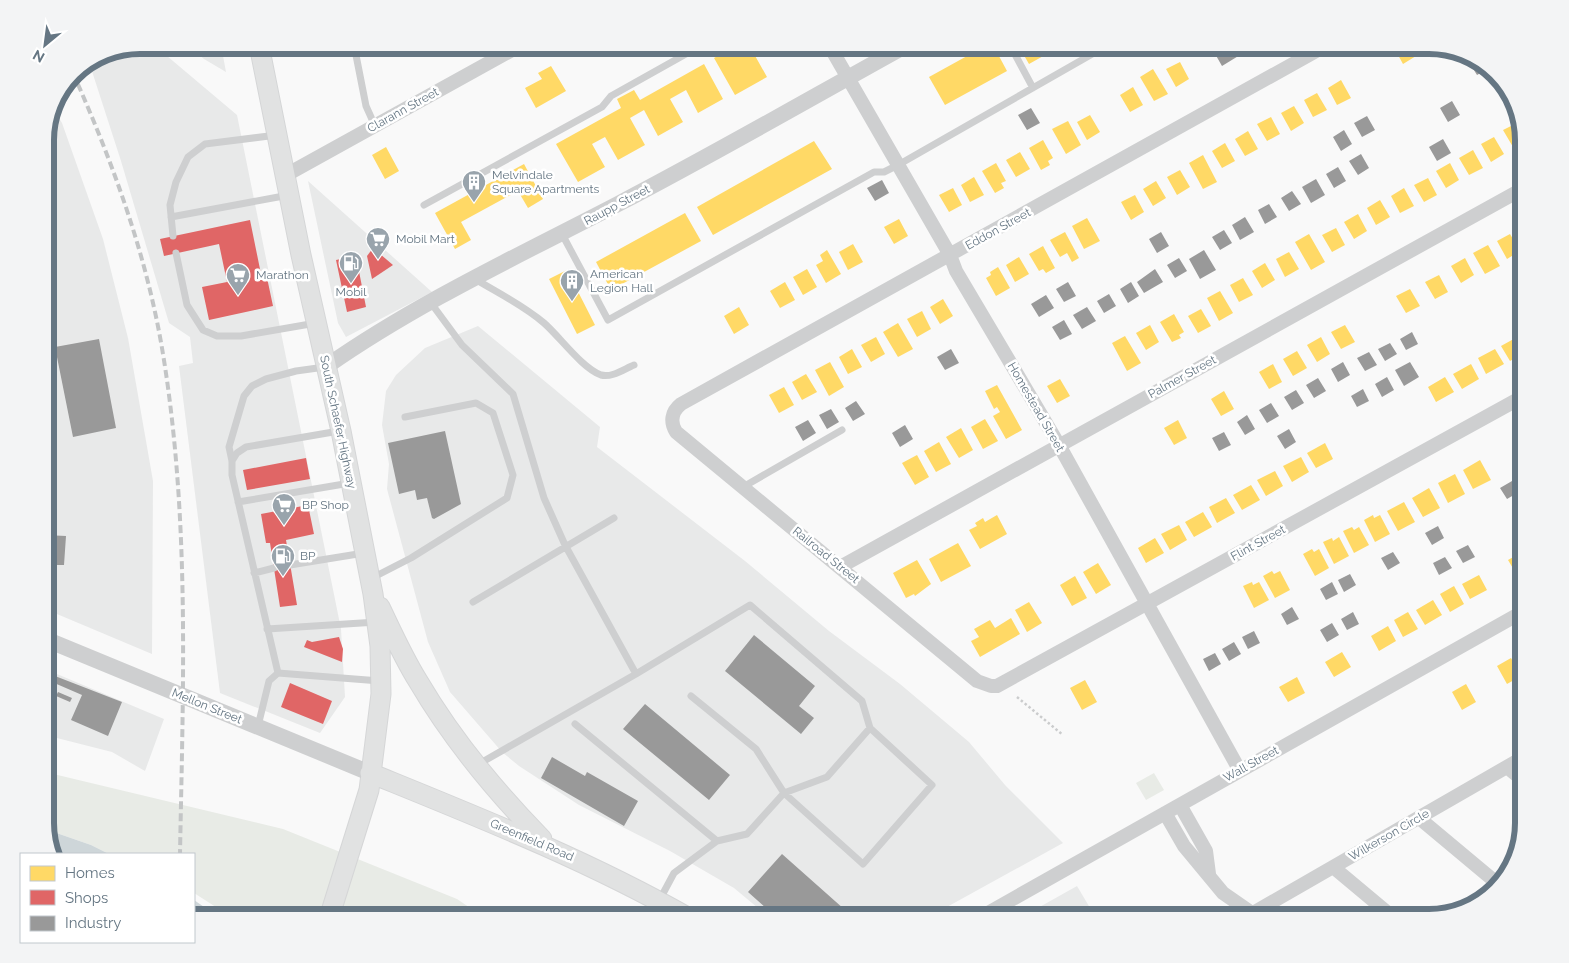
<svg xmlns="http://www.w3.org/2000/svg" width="1569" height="963" viewBox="0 0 1569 963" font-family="Raleway,sans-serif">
<rect width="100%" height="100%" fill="#f9f9f9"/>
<path fill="#e8e9e9" d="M139 45H154L237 115 341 629 345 697 320 733 220 693 179 366 193 363 190 337 169 323 121 161 89 62 103 52Z
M187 45H221L226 72 204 59Z
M55 112 62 123 103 239 128 338 153 481 152 654 45 609V133Z
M308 181 432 292 346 337 338 323Z
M478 326 600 427 597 447 745 561 829 631 900 684 969 742 1005 785 1063 843 927 918H770L734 888 670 851 579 805 519 766 502 752 450 692 428 642 387 489 389 464 382 425 386 391 396 375 425 348Z
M45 669 164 719 145 771 112 752 45 735Z
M1077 886 1096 918H1020Z"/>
<path fill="#e8ebe6" d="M45 772 283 829 457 899 485 918H233L194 893V854H109L91 845 45 829Z
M1154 773 1164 790 1146 800 1136 783Z"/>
<path fill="#ced6d9" d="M45 829 91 845 109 854H53Z
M194 900 220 918H194Z"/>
<path fill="#ffd966" d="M738 45H749L767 77 735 95 714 58Z
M987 45H993L1007 71 945 105 929 77Z
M1018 45H1063L1029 64Z
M1395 45H1410L1416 56 1403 64 1393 46Z
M1423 45H1430L1437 47 1427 52Z
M1180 62 1189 79 1176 87 1166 69Z
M704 64 723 99 698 113 686 90 670 99 683 122 658 136 644 110 630 118 645 145 618 160 605 137 592 144 605 167 578 182 556 144 621 108 617 99 634 90 640 100Z
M551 66 566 91 536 108 525 88 542 79 538 73Z
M1153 69 1168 94 1154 101 1140 77Z
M1341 80 1351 98 1337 105 1328 88Z
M1133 87 1143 105 1130 112 1120 95Z
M1317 93 1327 110 1313 117 1304 100Z
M1294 106 1304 123 1291 131 1281 113Z
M1090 115 1100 132 1087 140 1077 122Z
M1271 117 1280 134 1267 141 1257 124Z
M1068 121 1081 145 1066 154 1052 129Z
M1517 123 1524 135V141L1513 147 1503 130Z
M1248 131 1258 149 1245 156 1235 139Z
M1494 137 1504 154 1491 162 1481 144Z
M1043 140 1053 158 1048 161 1050 165 1041 170 1029 148Z
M814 141 832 169 713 235 697 207Z
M1225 143 1235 161 1222 168 1212 151Z
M386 147 399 171 385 179 372 155Z
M1473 150 1483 168 1469 175 1459 158Z
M1020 152 1030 169 1016 177 1006 160Z
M1203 155 1217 182 1203 189 1189 163Z
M996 163 1006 181 1001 183 1004 188 995 193 982 171Z
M1450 163 1459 180 1446 188 1436 171Z
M524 164 543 199 528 208 518 191 461 222 471 240 455 249 435 213Z
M1180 170 1190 187 1177 195 1167 177Z
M974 177 984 195 970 202 961 185Z
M1428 178 1437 195 1424 202 1414 185Z
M1156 181 1166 198 1153 206 1143 189Z
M953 188 962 205 949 212 939 195Z
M1404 188 1414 206 1400 213 1391 196Z
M1135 195 1144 212 1131 220 1121 202Z
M1380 200 1390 217 1376 225 1367 208Z
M685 213 701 241 611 290 596 262Z
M1358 214 1367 231 1354 239 1344 222Z
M1087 218 1100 241 1084 249 1072 226Z
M899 219 908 236 894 244 884 227Z
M1336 228 1345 245 1332 252 1322 235Z
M1065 232 1079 258 1072 262 1067 253 1060 257 1050 240Z
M1309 234 1325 262 1311 270 1295 242Z
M1510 234 1520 251 1507 259 1497 241Z
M853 244 863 262 848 270 839 252Z
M1488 245 1500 266 1485 274 1473 253Z
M1043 246 1055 268 1046 273 1043 269 1039 271 1029 254Z
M827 250 841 274 826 283 816 265 823 261 820 255Z
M1289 252 1299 269 1285 277 1276 259Z
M1019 257 1029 274 1015 282 1006 265Z
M1465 258 1474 275 1461 283 1451 266Z
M1265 263 1275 280 1262 288 1252 271Z
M998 267 1010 288 996 296 986 278 991 275 990 272Z
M807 269 817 287 803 295 793 277Z
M567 270 595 325 577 334 549 279Z
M1439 275 1448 292 1435 299 1425 282Z
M1243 278 1253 295 1239 302 1230 285Z
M785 282 795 300 780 308 770 291Z
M1410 289 1420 306 1406 313 1396 296Z
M1220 291 1233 313 1219 321 1207 298Z
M943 299 953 316 940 324 930 307Z
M739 307 749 325 734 334 724 316Z
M1201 309 1211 326 1198 333 1188 316Z
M922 311 931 329 917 337 907 319Z
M1174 314 1184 332 1179 335 1181 338 1172 342 1160 322Z
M898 323 913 349 898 357 883 332Z
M1150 325 1159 342 1146 350 1136 333Z
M1345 325 1355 342 1341 349 1331 332Z
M1125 336 1141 363 1127 371 1112 343Z
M1519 336 1524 345V353L1510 361 1501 346Z
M876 337 885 354 871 362 861 345Z
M1321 337 1330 354 1317 362 1307 345Z
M852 349 862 367 848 374 839 357Z
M1495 349 1504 364 1486 374 1478 358Z
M1297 351 1307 368 1293 376 1283 359Z
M830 362 844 387 829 396 815 370Z
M1273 364 1282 382 1269 389 1259 372Z
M1471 364 1479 379 1462 389 1453 374Z
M806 374 817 392 802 400 792 382Z
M1445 377 1454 392 1436 402 1428 387Z
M1060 379 1070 396 1057 403 1047 386Z
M997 385 1022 430 1006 439 993 416 1000 412 997 407 994 409 985 391Z
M784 387 794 405 779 413 769 395Z
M1224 391 1234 409 1221 416 1211 399Z
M985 419 998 441 983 449 971 427Z
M1178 420 1187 438 1174 445 1164 428Z
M961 428 973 450 959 458 946 437Z
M939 442 951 464 936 472 924 451Z
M1325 443 1333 459 1316 468 1307 453Z
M917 455 929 477 915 485 902 463Z
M1301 457 1309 472 1292 482 1283 466Z
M1480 460 1491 480 1473 489 1463 470Z
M1275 471 1283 486 1266 496 1257 480Z
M1455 474 1465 494 1448 503 1438 483Z
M1251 485 1260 500 1242 510 1233 495Z
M1429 488 1440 508 1423 517 1412 498Z
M1226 498 1235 513 1217 523 1209 507Z
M1404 502 1415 522 1398 531 1387 511Z
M1203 512 1212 527 1194 537 1185 522Z
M997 515 1007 534 980 549 969 530 977 526 975 523 983 518 985 522Z
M1373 515 1374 518 1380 515 1390 534 1375 542 1364 520Z
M1179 525 1187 540 1170 550 1161 534Z
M1352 527 1354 530 1359 527 1369 545 1354 553 1343 531Z
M1339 537 1349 556 1334 564 1323 542 1332 538 1333 541Z
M1155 538 1164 553 1146 563 1138 548Z
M958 543 971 566 941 582 929 559Z
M1312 549 1314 552 1319 549 1329 568 1315 576 1303 554Z
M1524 551V571L1517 575 1508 560Z
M917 560 931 584 915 596 914 594 906 598 893 573Z
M1098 563 1111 585 1096 594 1083 572Z
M1272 571 1274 574 1280 571 1290 590 1275 598 1263 576Z
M1479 575 1487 590 1470 599 1462 584Z
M1075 576 1087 598 1072 606 1060 585Z
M1252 582 1253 585 1259 582 1269 600 1254 608 1243 586Z
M1454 586 1464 604 1450 612 1440 594Z
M1433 600 1442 615 1425 625 1416 610Z
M1029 602 1042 623 1027 632 1015 610Z
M1408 612 1418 629 1403 637 1394 620Z
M1011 618 1020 634 980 657 971 641 979 637 974 629 990 620 995 628Z
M1388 626 1396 641 1379 651 1371 636Z
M1342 652 1351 667 1334 677 1325 662Z
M1511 658 1521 676 1507 684 1497 666Z
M1297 677 1305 693 1288 702 1279 687Z
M1085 680 1097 702 1082 710 1070 688Z
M1466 684 1476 702 1462 710 1452 692Z"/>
<path fill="#e06666" d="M250 220 261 274 266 273 273 306 209 320 202 287 227 282 219 244 164 256 160 239Z
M373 248 393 265 372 279 367 256Z
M356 256 366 307 347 312 336 260Z
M306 458 310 479 247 490 243 470Z
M308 505 314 534 286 540 297 605 280 607 270 543H266L261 514Z
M339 637 343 649 342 662 304 647 307 640 312 642Z
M290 683 332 701 323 724 281 707Z"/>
<path fill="#999" d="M1210 45H1234L1240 55 1222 66Z
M1242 45H1257L1246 52Z
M1477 58 1488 69 1477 75 1469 62Z
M1452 101 1460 115 1448 122 1440 108Z
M1031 108 1040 123 1027 130 1018 115Z
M1367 116 1375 130 1362 137 1354 123Z
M1344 130 1352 144 1341 151 1333 137Z
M1443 139 1451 153 1437 161 1429 147Z
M1361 154 1369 168 1358 175 1349 161Z
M1338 167 1346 181 1334 188 1326 174Z
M1316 179 1325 195 1311 203 1302 187Z
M882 180 889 193 875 201 867 188Z
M1292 191 1301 204 1289 211 1281 198Z
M1269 204 1277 217 1265 224 1258 210Z
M1245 217 1254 232 1240 240 1232 225Z
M1224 230 1232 243 1220 250 1212 237Z
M1161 232 1169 246 1157 253 1149 239Z
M1204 250 1216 270 1200 279 1189 259Z
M1179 258 1187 271 1175 278 1167 265Z
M1155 269 1163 282 1144 293 1137 282Z
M1068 282 1076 296 1064 302 1056 289Z
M1131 282 1139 296 1128 303 1120 289Z
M1109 294 1116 306 1104 313 1097 301Z
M1046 295 1054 308 1039 317 1031 304Z
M1087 307 1096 321 1082 329 1073 315Z
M1064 320 1072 334 1060 340 1052 327Z
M45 327 49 339 45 340Z
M1412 332 1418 344 1406 350 1400 339Z
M99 339 116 428 73 437 55 347Z
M1390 343 1397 354 1385 361 1378 349Z
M951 349 959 363 945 370 937 357Z
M1369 352 1377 365 1365 371 1357 358Z
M1343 362 1350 375 1338 382 1331 369Z
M1410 362 1419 377 1404 386 1395 370Z
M1387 377 1394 390 1382 397 1375 384Z
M1318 378 1326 391 1314 398 1306 385Z
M1363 389 1369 401 1357 407 1351 396Z
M1296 390 1304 403 1292 410 1284 397Z
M856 401 865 414 853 421 845 408Z
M1271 403 1279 416 1267 423 1259 410Z
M831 409 839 422 827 429 819 415Z
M1247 415 1255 429 1245 435 1237 422Z
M808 420 816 433 803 441 795 427Z
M905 425 913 439 900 447 892 433Z
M1289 429 1296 442 1285 449 1277 436Z
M445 431 461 504 434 519 432 518 427 498 417 500 415 490 399 494 388 443Z
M1224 432 1231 445 1219 451 1212 438Z
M1512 481 1519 492 1507 499 1500 488Z
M1438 526 1444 538 1432 545 1425 533Z
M45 535 66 536 64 565H45Z
M1468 545 1475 557 1463 563 1456 551Z
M1393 552 1400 563 1388 570 1381 558Z
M1445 557 1452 568 1439 575 1433 563Z
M1350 574 1356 585 1344 592 1338 580Z
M1332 582 1338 594 1326 600 1320 589Z
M1292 607 1299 619 1287 625 1281 614Z
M1353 612 1359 624 1347 630 1341 619Z
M1332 623 1339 635 1327 642 1320 630Z
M1254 631 1260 643 1248 649 1242 637Z
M754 635 815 686 799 706 814 718 801 734 725 671Z
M1234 642 1241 654 1229 661 1222 649Z
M1215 653 1221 664 1209 671 1203 659Z
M55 676 122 702 108 736 71 720 82 695 52 682Z
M58 692 72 698 70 702 56 696Z
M645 704 730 775 709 800 623 729Z
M552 757 585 776 587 772 638 801 624 826 541 778Z
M782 854 853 917 852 918H777L748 892Z"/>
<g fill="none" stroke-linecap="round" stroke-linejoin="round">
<g stroke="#d5d6d7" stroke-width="21">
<path id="secondary" d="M259 45 301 255 341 431 373 594 380 646 381 694 369 790 329 918
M380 607C392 632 403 657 418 681 452 739 495 791 542 839
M370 773C478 817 587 860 689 918"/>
</g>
<path stroke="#cbcccd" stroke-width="2.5" stroke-dasharray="2.5 2.5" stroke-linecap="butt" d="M1017 697 1063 735"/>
<path stroke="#cecfd0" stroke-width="7" d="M354 45 366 106 375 126
M1010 45 1033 88
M424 205 602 107 611 96 702 45
M171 217 289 195
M562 234 608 320 874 172H884L898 165 1108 45
M173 236 170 205 176 182 188 157 205 144 277 135
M176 253 187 305 203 330 217 336H241L316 323
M475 279C498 293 523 305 544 323 560 337 582 368 601 375 612 378 624 369 634 365
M431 303 462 345 513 394 544 498 565 545 636 674
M232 461 237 453 246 447 339 431
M743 487 842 430
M238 502 350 483
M290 565 364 553
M254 573 274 568
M372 578 411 558 507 498 513 475 493 413 476 403 405 417
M473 602 614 518
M267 629 377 622
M278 673 232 475V461L229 447 244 396 252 386 266 379 296 371 325 367
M691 696 756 749 784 793 827 777 870 728
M575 724 717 841 674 873 659 901
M258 726 269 681 278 673 380 681
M477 765 636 674 750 605 862 701 870 728 932 785 863 864 784 793 747 834 717 841"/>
<path stroke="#cecfd0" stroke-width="14" d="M829 45 950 255 956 271 1059 445 1240 771
M1327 45 681 404C671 412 670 422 676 432L977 681 991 686H997L1524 396
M286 175 521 45
M840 567 1524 188
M1507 767 1524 781
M1180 805 1206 851 1209 874
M1165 813 1184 846 1223 893 1259 918
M1419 818 1498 884
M1333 867 1394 918
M1253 913 1524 757
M979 918 1524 611"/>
<path stroke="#cecfd0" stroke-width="16" d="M327 366C417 303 520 255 618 204 716 153 811 98 907 45
M45 639 370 773"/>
<use href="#secondary" stroke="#e1e2e2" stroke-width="19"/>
<path stroke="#c3c5c6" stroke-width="4" stroke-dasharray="8 4" stroke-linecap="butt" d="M73 73C113 163 147 256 163 354 190 520 183 688 180 854"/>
</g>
<defs>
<g id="building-pin" transform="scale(1.25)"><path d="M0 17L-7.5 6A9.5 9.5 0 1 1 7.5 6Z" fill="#99a4ac" stroke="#fff"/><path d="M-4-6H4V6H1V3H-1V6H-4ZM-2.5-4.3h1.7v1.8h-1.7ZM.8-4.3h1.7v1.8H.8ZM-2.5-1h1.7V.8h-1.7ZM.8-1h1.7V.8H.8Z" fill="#fff"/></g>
<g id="supermarket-pin" transform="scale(1.25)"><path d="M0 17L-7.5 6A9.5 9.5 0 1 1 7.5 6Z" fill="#99a4ac" stroke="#fff"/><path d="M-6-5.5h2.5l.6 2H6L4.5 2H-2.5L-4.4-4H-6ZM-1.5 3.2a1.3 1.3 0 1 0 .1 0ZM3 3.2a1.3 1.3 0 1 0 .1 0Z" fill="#fff"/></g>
<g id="fuel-pin" transform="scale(1.25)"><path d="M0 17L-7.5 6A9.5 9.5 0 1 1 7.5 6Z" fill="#99a4ac" stroke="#fff"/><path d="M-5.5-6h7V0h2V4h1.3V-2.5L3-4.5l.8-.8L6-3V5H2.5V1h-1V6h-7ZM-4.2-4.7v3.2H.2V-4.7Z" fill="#fff"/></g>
</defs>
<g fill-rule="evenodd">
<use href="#building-pin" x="474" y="182"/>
<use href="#supermarket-pin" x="378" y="239"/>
<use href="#fuel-pin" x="351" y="263"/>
<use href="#supermarket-pin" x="238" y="275"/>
<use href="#building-pin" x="572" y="281"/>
<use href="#supermarket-pin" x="284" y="505"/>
<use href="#fuel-pin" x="283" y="556"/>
</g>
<g text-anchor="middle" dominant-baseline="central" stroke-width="5" stroke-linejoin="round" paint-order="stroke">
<g font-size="12" fill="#657683" stroke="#fff">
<text transform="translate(403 110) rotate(-29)">Clarann Street</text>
<text transform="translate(617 205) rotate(-28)">Raupp Street</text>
<text transform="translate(998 229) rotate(-29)">Eddon Street</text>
<text transform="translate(1182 377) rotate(-29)">Palmer Street</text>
<text transform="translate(1036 407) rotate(60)">Homestead Street</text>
<text transform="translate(338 422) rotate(78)">South Schaefer Highway</text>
<text transform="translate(1258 543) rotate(-29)">Flint Street</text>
<text transform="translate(826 555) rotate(39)">Railroad Street</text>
<text transform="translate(207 706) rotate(22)">Mellon Street</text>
<text transform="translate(1251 764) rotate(-29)">Wall Street</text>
<text transform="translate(1389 835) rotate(-30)">Wilkerson Circle</text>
<text transform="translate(532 840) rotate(23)">Greenfield Road</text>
</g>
<g font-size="12" fill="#657683" stroke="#fff" text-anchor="start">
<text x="492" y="175">Melvindale<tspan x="492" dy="14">Square Apartments</tspan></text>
<text x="396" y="239">Mobil Mart</text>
<text x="590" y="274">American<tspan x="590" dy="14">Legion Hall</tspan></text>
<text x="256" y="275">Marathon</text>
<text x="351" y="292" text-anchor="middle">Mobil</text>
<text x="302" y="505">BP Shop</text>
<text x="300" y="556">BP</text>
</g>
</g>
<path d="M0 0H1569V963H0ZM140 54H1429A86 86 0 0 1 1515 140V823A86 86 0 0 1 1429 909H140A86 86 0 0 1 54 823V140A86 86 0 0 1 140 54Z" fill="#f3f4f5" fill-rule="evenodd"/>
<path fill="none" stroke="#657683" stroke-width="6" d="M140 54H1429A86 86 0 0 1 1515 140V823A86 86 0 0 1 1429 909H140A86 86 0 0 1 54 823V140A86 86 0 0 1 140 54Z"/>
<rect x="20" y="853" width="175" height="90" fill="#ffffff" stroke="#c1c8cd"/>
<rect x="30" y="866" width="25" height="15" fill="#ffd966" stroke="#c1c8cd"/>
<text x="65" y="878" font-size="15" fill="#657683">Homes</text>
<rect x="30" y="890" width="25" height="15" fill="#e06666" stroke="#c1c8cd"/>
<text x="65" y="903" font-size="15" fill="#657683">Shops</text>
<rect x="30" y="916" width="25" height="15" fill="#999999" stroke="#c1c8cd"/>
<text x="65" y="928" font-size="15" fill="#657683">Industry</text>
<g transform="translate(45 45) rotate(209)" stroke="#ffffff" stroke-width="4" paint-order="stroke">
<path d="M0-4L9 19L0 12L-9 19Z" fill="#657683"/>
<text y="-8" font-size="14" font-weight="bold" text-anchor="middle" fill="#657683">N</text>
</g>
</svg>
